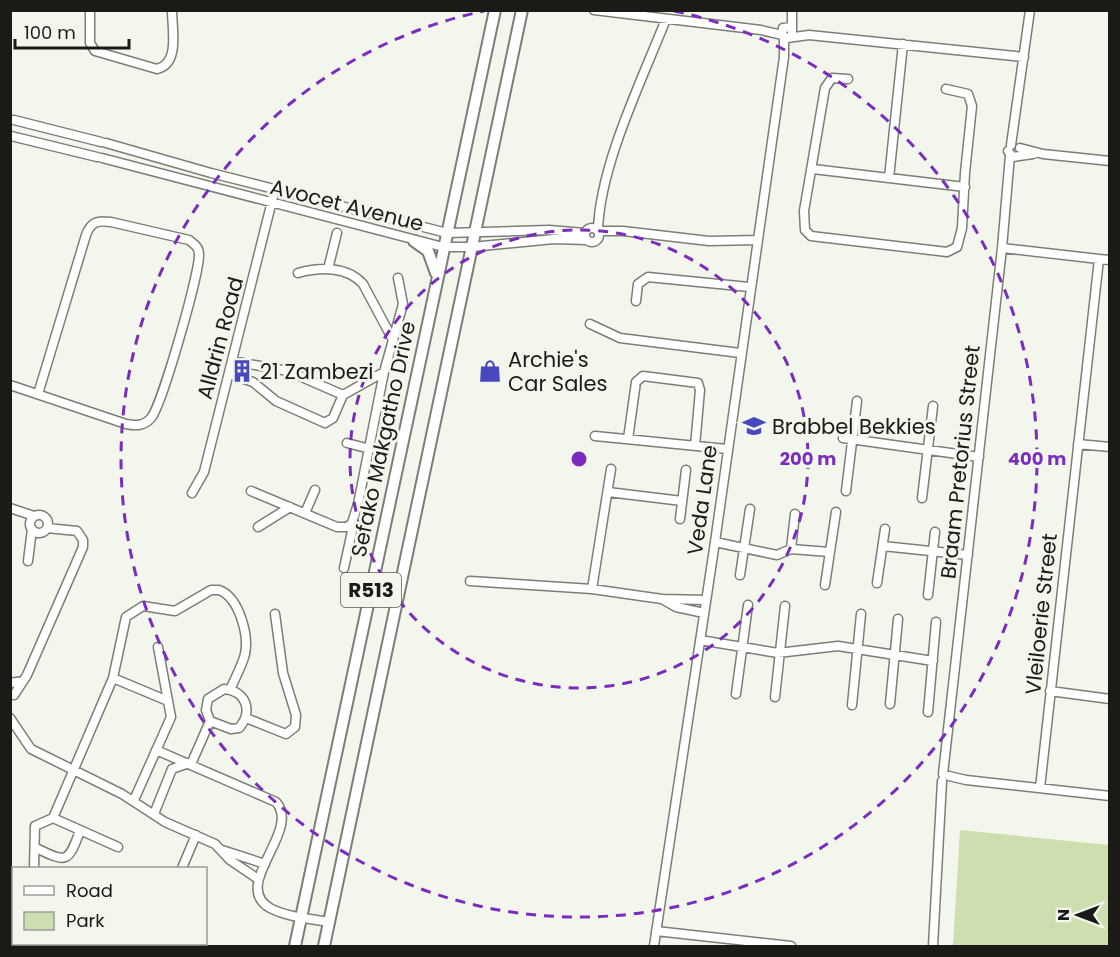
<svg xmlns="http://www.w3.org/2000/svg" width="1120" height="957" viewBox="0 0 1120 957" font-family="Poppins,sans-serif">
<rect width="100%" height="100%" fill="#f2f6ec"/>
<path fill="#cddeaf" d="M960 830 1109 845V946H953Z"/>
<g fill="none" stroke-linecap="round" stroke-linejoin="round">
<g stroke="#7b7f76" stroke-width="11">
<path id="minor" d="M90 10V43L95 51 157 69C180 64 172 29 172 10
M594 10 761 30 782 35
M792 10V27
M792 36V27L783 28 782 35 787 38 809 35 1024 57
M848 79 832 78 825 88 804 211 805 230 811 236 947 252 957 247 962 228 965 173 972 106 968 94 946 89
M14 120 101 142
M11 136 97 157
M106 143 211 173 447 233 549 230 585 233
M1011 145 1030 10
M1020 148 1043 154 1110 161
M1008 151 1013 157 1033 154
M102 158 443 247H472L554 239 587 240
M813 169 965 187
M889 178 903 44
M585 235a7 7 0 1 1 14 0a7 7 0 1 1-14 0Z
M598 230C600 165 642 80 666 19
M599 231H623L709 241 757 240
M1002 248 1099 259 1040 788
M1099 259 1110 260
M328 269 337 233
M298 273C320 267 347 266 363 284L393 340
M636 301 638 284 648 277 749 287
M590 324 620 338 740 353
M232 361 288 371 343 395
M229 374 253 382 276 401 325 423 333 418 343 395 384 372
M10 385 126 424C136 426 144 426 151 418 162 405 200 272 199 254 199 247 194 244 189 240L111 222C97 220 91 222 86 235L38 394
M595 436 727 449
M843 438 979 457
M628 439 636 382 643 376 698 383 700 390 695 446
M347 443 370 449
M1078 444 1110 447
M251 491 337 527H347L352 523 358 504 384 372 403 304 398 278
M846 491 857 401
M608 492 682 501
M192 493 204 472 275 189
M922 498 933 406
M10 508 34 516
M305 513 315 490
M30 524a9 9 0 1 1 18 0a9 9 0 1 1-18 0Z
M680 519 686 470
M258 527 290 507
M715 542 777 555 791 549 829 552
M883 546 968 555
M791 549 795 514
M28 561 32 529
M344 568 354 522
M740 575 750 509
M470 581 592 589 662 599 706 600
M877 583 885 529
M825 585 836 512
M592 589 611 469
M928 595 935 532
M662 599 676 607 704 613
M700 640 778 653 838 646 933 661
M113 678 126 617 143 606 175 611 211 590H219C239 597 249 635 245 654 242 666 235 678 230 690
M10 683 23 681
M1050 691 1110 699
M736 694 748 605
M14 695 27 675 83 547V540L77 531 47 528
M775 697 785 606
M890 704 898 619
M852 705 861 614
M928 712 936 622
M10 718 31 749 122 794 165 822 215 844 230 860 258 879
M246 718 286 734 295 727 296 715 283 673 275 614
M156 750 276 802C302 831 230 885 270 908 287 917 311 919 330 922
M943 774 1002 248 1010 155
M949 776 966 780 1110 796
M134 800 171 717 158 647
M154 814 172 769 192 762 210 721 206 710 208 699 224 689C247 691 253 712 239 728L231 729 210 721
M53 818 118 847
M36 848C67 863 68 863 80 831
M222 850 265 864
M34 868 35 826 53 818 113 678 168 701
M182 868 196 835
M10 929H14
M656 931 791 946
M75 944 82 946
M150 946 151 944
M654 946 715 542 784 57V37
M933 946 942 781"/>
</g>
<g stroke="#7b7f76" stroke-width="14">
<path id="major" d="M414 241 428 251 436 273
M295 946 495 10
M324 946 522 10"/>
</g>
<use href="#minor" stroke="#fff" stroke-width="8"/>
<use href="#major" stroke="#fff" stroke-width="10"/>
</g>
<g fill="none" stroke="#7b2cbf" stroke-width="3" stroke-dasharray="10 8">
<circle cx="579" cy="459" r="229"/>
<path d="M674 11A458 458 0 1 1 484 11"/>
</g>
<defs>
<g id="building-bare" transform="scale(1.8)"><path d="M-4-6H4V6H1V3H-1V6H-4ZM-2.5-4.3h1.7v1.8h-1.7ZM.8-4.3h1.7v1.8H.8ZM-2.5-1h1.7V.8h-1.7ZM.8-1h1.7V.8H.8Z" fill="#4748be" stroke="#f2f6ec" stroke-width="2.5" paint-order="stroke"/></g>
<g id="shop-bare" transform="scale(1.8)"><path d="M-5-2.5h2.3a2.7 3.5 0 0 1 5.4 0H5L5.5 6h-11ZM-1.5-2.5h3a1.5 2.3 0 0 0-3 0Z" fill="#4748be" stroke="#f2f6ec" stroke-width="2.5" paint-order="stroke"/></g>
<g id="school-bare" transform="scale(1.8)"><path d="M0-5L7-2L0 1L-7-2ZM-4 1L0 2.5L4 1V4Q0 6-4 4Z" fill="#4748be" stroke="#f2f6ec" stroke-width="2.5" paint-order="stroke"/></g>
</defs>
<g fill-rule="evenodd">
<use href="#building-bare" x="242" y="371"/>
<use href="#shop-bare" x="490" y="371"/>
<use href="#school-bare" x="754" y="426"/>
</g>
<g text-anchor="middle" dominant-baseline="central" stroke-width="6" stroke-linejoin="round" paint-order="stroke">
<rect fill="#f2f6ec" stroke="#5b5d57" stroke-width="1.5" x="341" y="573" width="60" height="34" rx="4.5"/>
<g font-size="20" font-weight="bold" fill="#1a1b17">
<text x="371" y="590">R513</text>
</g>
<g font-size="21" fill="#1a1b17" stroke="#f2f6ec">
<text transform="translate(347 205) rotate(14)">Avocet Avenue</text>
<text transform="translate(220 338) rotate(-75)">Alldrin Road</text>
<text transform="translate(383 439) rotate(-78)">Sefako Makgatho Drive</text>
<text transform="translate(960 462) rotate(-84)">Braam Pretorius Street</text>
<text transform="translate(702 500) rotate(-82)">Veda Lane</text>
<text transform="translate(1041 614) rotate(-84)">Vleiloerie Street</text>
</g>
<g font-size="21" fill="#1a1b17" stroke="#f2f6ec" text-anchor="start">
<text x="508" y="359">Archie's<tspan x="508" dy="24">Car Sales</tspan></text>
<text x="260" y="371">21 Zambezi</text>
<text x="772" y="426">Brabbel Bekkies</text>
</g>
</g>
<circle cx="579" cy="459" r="9" fill="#7b2cbf" stroke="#f2f6ec" stroke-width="3"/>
<g font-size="18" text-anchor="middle" font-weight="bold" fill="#7b2cbf" stroke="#f2f6ec" stroke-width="6" stroke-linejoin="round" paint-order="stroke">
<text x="808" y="465">200 m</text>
<text x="1037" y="465">400 m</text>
</g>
<rect width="1120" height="957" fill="none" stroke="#1a1b17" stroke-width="24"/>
<rect x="12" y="867" width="195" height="78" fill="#f2f6ec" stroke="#9c9e97" stroke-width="1.5"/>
<rect x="24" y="886" width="30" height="9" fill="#ffffff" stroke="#9c9e97" stroke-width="1.5"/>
<text x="66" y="897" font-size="18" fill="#1a1b17">Road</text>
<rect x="24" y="912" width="30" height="18" fill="#cddeaf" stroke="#9c9e97" stroke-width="1.5"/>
<text x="66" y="927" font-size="18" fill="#1a1b17">Park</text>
<g transform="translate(1078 915) rotate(270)" stroke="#f2f6ec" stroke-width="4.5" paint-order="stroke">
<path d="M0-4.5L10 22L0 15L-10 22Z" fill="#1a1b17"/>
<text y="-9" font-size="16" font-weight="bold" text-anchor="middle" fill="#1a1b17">N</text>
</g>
<path d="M15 39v9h114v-9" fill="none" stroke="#1a1b17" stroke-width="3"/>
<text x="24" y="39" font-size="18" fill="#1a1b17" stroke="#f2f6ec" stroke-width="4.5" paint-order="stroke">100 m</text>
</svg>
